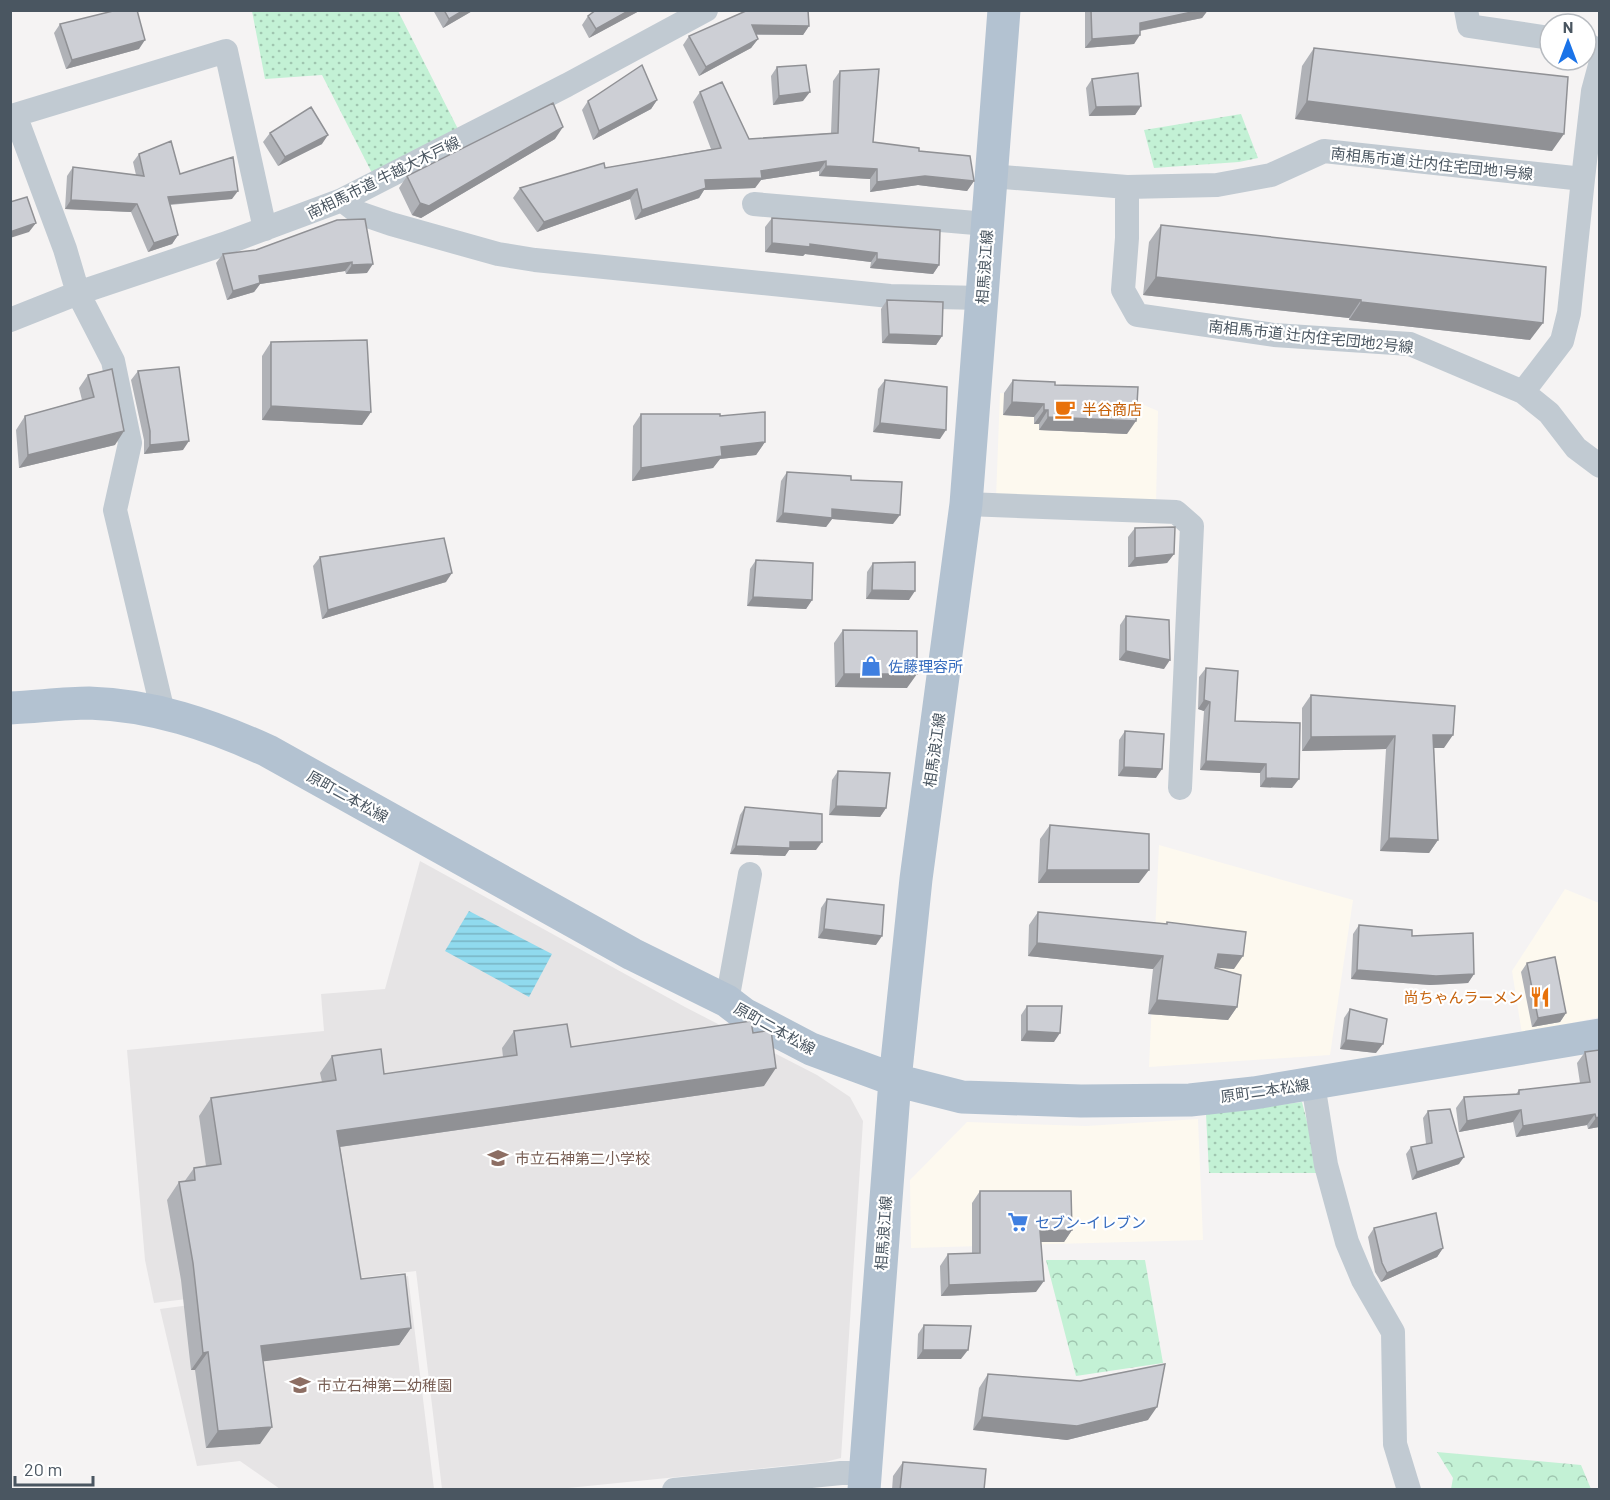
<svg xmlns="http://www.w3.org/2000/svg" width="1610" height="1500" viewBox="0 0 1610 1500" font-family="Barlow,'Noto Sans JP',sans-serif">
<defs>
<pattern id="grass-dots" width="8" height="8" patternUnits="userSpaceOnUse" patternTransform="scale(1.5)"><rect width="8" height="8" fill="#c3f1d5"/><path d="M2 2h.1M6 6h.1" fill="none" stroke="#a0c6b0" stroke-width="1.8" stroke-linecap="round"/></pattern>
<pattern id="forest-crowns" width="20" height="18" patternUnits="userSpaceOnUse" patternTransform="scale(1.5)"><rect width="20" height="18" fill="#c3f1d5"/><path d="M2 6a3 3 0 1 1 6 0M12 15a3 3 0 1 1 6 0" fill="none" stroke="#a0c6b0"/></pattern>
<pattern id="water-rules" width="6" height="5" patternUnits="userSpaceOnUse" patternTransform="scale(1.5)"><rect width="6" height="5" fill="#90daee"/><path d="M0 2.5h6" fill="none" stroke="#78b4c4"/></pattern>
</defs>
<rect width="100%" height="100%" fill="#f5f3f3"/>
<path fill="#fdf9ef" d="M1000 393 1139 403 1158 411 1156 504 996 498Z
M1159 845 1353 900 1330 1055 1149 1067Z
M1565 889 1599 903V1017L1522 1034 1512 971Z
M1198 1119 1203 1240 911 1248 910 1180 967 1122 1086 1126Z"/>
<path fill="#e6e4e5" d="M420 861 685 1007 817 1075 850 1097 863 1121 841 1458 825 1462 558 1489H442L416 1271 154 1303 145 1260 127 1050 324 1031 321 994 385 989Z
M408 1276 434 1489H280L240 1461 197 1466 160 1309Z"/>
<path fill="url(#grass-dots)" d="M252 11H398L458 129 372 173 322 75 265 79Z
M1241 114 1258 158 1239 162 1154 168 1144 130Z
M1302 1102 1320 1173H1209L1206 1114Z"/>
<path fill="url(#forest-crowns)" d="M1046 1260H1145L1163 1363 1076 1376Z
M1437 1452 1581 1465 1591 1489H1451L1453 1478Z"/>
<path fill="url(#water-rules)" d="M469 911 552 954 529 997 445 951Z"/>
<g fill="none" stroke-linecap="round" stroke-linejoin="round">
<path stroke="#c1cad2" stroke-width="24" d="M1466 10 1469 26 1550 38
M1586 43 1600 53
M991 176 1127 187 1217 185 1271 175 1324 151 1583 179 1593 91 1600 65
M1127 187V238L1123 290 1137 315 1274 335 1410 344 1523 392 1562 341 1569 313 1583 179
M342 200 359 213 391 224 498 254 535 260 890 296 982 298
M754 204 987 224
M10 320 78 293 224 244 342 200 567 85 706 10
M1523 392 1549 413 1576 448 1600 466
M966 504 1176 512 1192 526 1180 788
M163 712 115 510 130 443 113 361 78 293 65 249 15 115 226 51 265 229
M727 1001 750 874
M1313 1084 1326 1165 1347 1242 1363 1280 1393 1332 1395 1444 1409 1490
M674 1490 841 1473H865"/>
<path stroke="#b3c2d1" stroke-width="33" d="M10 708C36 707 63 703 89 703 153 705 211 725 268 751L632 954 727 1001 744 1014 811 1049 895 1080 962 1097 1081 1101 1190 1100 1254 1093 1600 1035
M864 1490 895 1080 916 879 966 504 1004 10"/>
</g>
<path fill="#b0b2b7" d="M433 10H474L443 28Z
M596 10H641L589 38 582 25 588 16Z
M1085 10H1208L1202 18 1140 31 1134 44 1085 48Z
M60 24 139 49 66 69 54 33Z
M809 26 803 35H755L758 39 751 48 699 76 683 45 689 36Z
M1314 48 1552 151 1295 119 1302 66Z
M777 67 803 101 773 105 771 76Z
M840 71 873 142 919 151 974 181 967 191 918 185 870 192V179L819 176V171L761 180 755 188 704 190 699 198 635 220 630 199 537 232 513 198 520 188 605 168 711 149 693 102 700 92 749 139 831 133 833 81Z
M1092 79 1141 106 1135 115 1089 116 1086 88Z
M657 100 651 109 593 140 582 110 588 101Z
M270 133 322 144 278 166 263 142Z
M555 139 421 218 412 215 399 188 407 176Z
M139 154 180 174 232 199 170 205 178 235 172 244 148 252 131 212 65 209 67 176 73 167 136 175 133 162Z
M772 218 939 265 933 274 870 268 871 262 805 254 803 256 765 252V227Z
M337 220 367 273 346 274 345 271 260 284 254 292 227 300 216 263 223 254 256 250Z
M1161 225 1530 340 1349 320V318L1143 295 1149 242Z
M887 300 942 336 936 345 882 343 881 309Z
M271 342 371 412 362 425 262 420V356Z
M138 371 183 450 144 454V440L131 380Z
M88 375 115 445 19 468 16 430 25 416 82 400 79 388Z
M885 380 940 439 873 432 878 389Z
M1013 380 1055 385 1127 434 1039 430V424H1034V417L1003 415 1004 393Z
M641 414 720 416 765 442 756 455 720 459 713 468 632 481 633 426Z
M787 472 851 480 893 524 832 519 826 527 776 522 781 481Z
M1135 528 1174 554 1167 563 1128 567V537Z
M320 557 446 582 322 619 313 566Z
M756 560 812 600 806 609 747 606 750 569Z
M873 563 909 600 866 599 867 572Z
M1126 616 1164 669 1119 660 1120 625Z
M843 630 907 688 835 687 834 643Z
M1206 668 1235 721 1292 788 1260 787V773L1200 770 1204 711 1198 709 1199 677Z
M1311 695 1444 748H1434L1438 840 1429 853 1380 851 1386 749 1302 751V708Z
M1125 731 1156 778 1118 776 1119 740Z
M838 771 886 808 880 817 829 815 832 780Z
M745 807 816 850H789L785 856 730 854 740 815Z
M1050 825 1139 883H1038L1040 839Z
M827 899 876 945 818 938 821 908Z
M1038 912 1166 924 1167 922 1234 969 1215 967 1237 1007 1228 1020 1148 1014 1153 969 1028 956 1029 925Z
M1359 925 1412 936 1474 974 1468 983 1430 985 1351 979 1353 934Z
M1527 963 1566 1013 1560 1022 1532 1027 1521 972Z
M1027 1006 1054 1042 1021 1041V1015Z
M1350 1009 1376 1053 1340 1049 1344 1018Z
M514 1031 571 1047 753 1033 764 1086 340 1147 361 1279 411 1328 399 1345 263 1361 260 1444 206 1448 195 1370H191L181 1280 167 1200 179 1182H184L194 1168 206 1166 199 1116 211 1098 322 1082 320 1073 332 1056 384 1074 503 1057 502 1048Z
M1599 1050V1127L1588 1129 1587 1125 1516 1137 1513 1122 1459 1132 1456 1108 1464 1097 1516 1094 1519 1090 1580 1083 1577 1063 1585 1052Z
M1428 1111 1459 1164 1412 1180 1406 1154 1411 1147 1426 1144 1423 1118Z
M980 1191 1072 1230 1064 1242H1041L1036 1292 941 1296 940 1266 948 1254 972 1253V1203Z
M1374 1228 1443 1248 1437 1257 1381 1282 1375 1272 1368 1237Z
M924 1325 961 1359H917L918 1334Z
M988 1374 1148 1420 1067 1440 973 1430 979 1388Z
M903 1462 984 1490H892L893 1476Z"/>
<path fill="#909195" d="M464 10H474L443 28 449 19Z
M630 10H641L589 38 596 29Z
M1201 10H1208L1202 18 1133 32 1140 23Z
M752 25 809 26 803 35 745 34Z
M1140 35 1134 44 1085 48 1092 39Z
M758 39 751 48 699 76 706 67Z
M145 40 139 49 66 69 72 60Z
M810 92 803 101 773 105 779 96Z
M657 100 651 109 593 140 599 131Z
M1307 101 1564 134 1552 151 1295 119Z
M1141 106 1135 115 1089 116 1096 107Z
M563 127 555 139 421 218 412 215 420 203Z
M328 135 322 144 278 166 285 157Z
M826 161 819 171 761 180 755 188 704 190 699 198 635 220 642 210 705 180Z
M826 166 877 169 870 179 819 176Z
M925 176 974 181 967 191 918 185 870 192 877 182Z
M637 189 630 199 537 232 544 222Z
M238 191 232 199 162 205 168 197Z
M71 200 137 204 131 212 65 209Z
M36 223 29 232 10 238V232Z
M178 235 172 244 148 252 154 243Z
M772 243 810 244 877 253 871 262 805 254 803 256 765 252Z
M877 259 939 265 933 274 870 268Z
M352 262 345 271 260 284 254 292 227 300 233 291 259 276Z
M373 264 367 273 346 274 352 265Z
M1156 277 1361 300 1349 318 1143 295Z
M1361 302 1543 323 1530 340 1349 320Z
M889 334 942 336 936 345 882 343Z
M1012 402 1044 404 1034 417 1003 415Z
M271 406 371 412 362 425 262 420Z
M1044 410H1048L1039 424H1034Z
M1048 417 1136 421 1127 434 1039 430Z
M880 423 946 430 940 439 873 432Z
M124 431 115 445 19 468 28 455Z
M189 441 183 450 144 454 150 445Z
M765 442 756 455 720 459 713 468 632 481 641 468 721 447Z
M832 509 900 515 893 524 832 519 826 527 776 522 783 513Z
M1174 554 1167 563 1128 567 1135 558Z
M452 573 446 582 322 619 328 610Z
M872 590 915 591 909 600 866 599Z
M753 597 812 600 806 609 747 606Z
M1126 651 1170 660 1164 669 1119 660Z
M844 674H917L907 688 835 687Z
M1204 700 1210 702 1204 711 1198 709Z
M1433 735H1453L1444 748H1424Z
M1395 736 1386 749 1302 751 1311 737Z
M1206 761 1266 764 1260 773 1200 770Z
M1124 767 1162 769 1156 778 1118 776Z
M1266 778 1299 779 1292 788 1260 787Z
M836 806 886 808 880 817 829 815Z
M1389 838 1438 840 1429 853 1380 851Z
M790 842H822L816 850H789L785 856 730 854 736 846Z
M1047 870H1149L1139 883H1038Z
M824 929 882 936 876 945 818 938Z
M1037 943 1163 956 1153 969 1028 956Z
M1218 954 1243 956 1234 969 1208 967Z
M1357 970 1474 974 1468 983 1430 985 1351 979Z
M1157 1000 1237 1007 1228 1020 1148 1014Z
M1566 1013 1560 1022 1532 1027 1538 1018Z
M1027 1031 1060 1033 1054 1042 1021 1041Z
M1346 1040 1383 1044 1376 1053 1340 1049Z
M776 1068 764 1086 325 1149 337 1131Z
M1521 1110 1513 1122 1459 1132 1467 1121Z
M1595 1114 1587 1125 1516 1137 1523 1126Z
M1599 1117V1127L1588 1129 1596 1118Z
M1464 1157 1459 1164 1412 1180 1417 1172Z
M1072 1230 1064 1242H1032L1040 1231Z
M1443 1248 1437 1257 1381 1282 1387 1273Z
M1044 1281 1036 1292 941 1296 949 1285Z
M411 1328 399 1345 249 1363 261 1346Z
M923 1350H968L961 1359H917Z
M208 1352 195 1370H191L203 1353Z
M1157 1407 1148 1420 1067 1440 973 1430 982 1417Z
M272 1427 260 1444 206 1448 218 1431Z"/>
<path fill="#cdcfd5" stroke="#909195" stroke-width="1.5" d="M117 10H137L145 40 72 60 60 24Z
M444 10H464L449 19Z
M596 10H630L596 29 588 16Z
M748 10H808L809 26 752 25 758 39 706 67 689 36Z
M1091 10H1201L1140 23V35L1092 39Z
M1314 48 1568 77 1564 134 1307 101Z
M642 65 657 100 599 131 588 101Z
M806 65 810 92 779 96 777 67Z
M879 69 873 142 919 148V151L970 156 974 181 925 176 877 182V169L826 166V161L761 171 762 178 705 180 706 188 642 210 637 189 544 222 520 188 604 163 605 168 721 148 700 92 722 82 749 139 838 133 840 71Z
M1138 73 1141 106 1096 107 1092 79Z
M553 103 563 127 429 206 420 203 407 176Z
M311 107 328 135 285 157 270 133Z
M171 141 180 174 233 157 238 191 168 197 178 235 154 243 137 204 71 200 73 167 144 176 139 154Z
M27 197 36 223 10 232V202Z
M772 218 940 230 939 265 877 259V253L810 244V247L772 243Z
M365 219 373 264 352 265V262L259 276 260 283 233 291 223 254 256 250 337 220Z
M1161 225 1546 267 1543 323 1361 302V300L1156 277Z
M887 300 943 302 942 336 889 334Z
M367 340 371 412 271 406V342Z
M179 367 189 441 150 445V431L138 371Z
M112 369 124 431 28 455 25 416 94 397 88 375Z
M885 380 947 387 946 430 880 423Z
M1013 380 1055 382V385L1138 387 1136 421 1048 417V410H1044V404L1012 402Z
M765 412V442L721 447 722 456 641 468V414H720V416Z
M787 472 851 476V480L902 482 900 515 832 509V518L783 513Z
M1175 527 1174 554 1135 558V528Z
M444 538 452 573 328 610 320 557Z
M756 560 813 563 812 600 753 597Z
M915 562V591L872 590 873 563Z
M1126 616 1169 620 1170 660 1126 651Z
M843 630 917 631V674H844Z
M1206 668 1238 671 1235 721 1300 723 1299 779 1266 778V764L1206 761 1210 702 1204 700Z
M1311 695 1455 706 1453 735H1433L1438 840 1389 838 1395 736 1311 737Z
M1125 731 1164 734 1162 769 1124 767Z
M838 771 890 773 886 808 836 806Z
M745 807 822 814V842H790V848L736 846Z
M1050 825 1149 834V870H1047Z
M827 899 884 905 882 936 824 929Z
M1038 912 1167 924V922L1246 932 1243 956 1218 954 1215 968 1241 975 1237 1007 1157 1000 1163 956 1037 943Z
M1359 925 1412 930V936L1473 933 1474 974 1436 976 1357 970Z
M1555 957 1566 1013 1538 1018 1527 963Z
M1027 1006H1062L1060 1033 1027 1031Z
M1350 1009 1387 1019 1383 1044 1346 1040Z
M751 1021 753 1033 771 1030 776 1068 337 1131 361 1279 405 1274 411 1328 261 1346 272 1427 218 1431 208 1352 203 1353 193 1263 179 1182 195 1180 194 1168 221 1164 211 1098 336 1080 332 1056 381 1049 384 1074 517 1055 514 1031 567 1024 571 1047Z
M1599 1050V1117L1596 1118 1595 1114 1523 1126 1521 1110 1467 1121 1464 1097 1519 1094V1090L1590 1082 1585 1052Z
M1450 1109 1464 1157 1417 1172 1411 1147 1432 1143 1428 1111Z
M980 1191H1071L1072 1230 1040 1231 1044 1281 949 1285 948 1254 980 1253Z
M1436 1213 1443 1248 1387 1273 1382 1263 1374 1228Z
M924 1325 971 1326 968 1350H923Z
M1165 1364 1157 1407 1077 1426 982 1417 988 1374 1080 1381Z
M903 1462 986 1469 984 1490H900Z"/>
<defs>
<g id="cafe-bare" transform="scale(1.62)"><path d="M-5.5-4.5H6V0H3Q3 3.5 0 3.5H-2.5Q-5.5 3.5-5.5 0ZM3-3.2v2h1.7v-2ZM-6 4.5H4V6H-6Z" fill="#e8710a" stroke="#fff" stroke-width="2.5" paint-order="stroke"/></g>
<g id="shop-bare" transform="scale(1.62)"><path d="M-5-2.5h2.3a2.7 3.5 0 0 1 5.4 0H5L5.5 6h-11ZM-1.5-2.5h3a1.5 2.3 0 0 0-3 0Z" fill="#3f7fe0" stroke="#fff" stroke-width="2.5" paint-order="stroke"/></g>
<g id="restaurant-bare" transform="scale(1.62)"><path d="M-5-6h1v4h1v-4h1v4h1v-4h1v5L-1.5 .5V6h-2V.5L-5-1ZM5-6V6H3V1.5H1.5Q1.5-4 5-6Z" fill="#e8710a" stroke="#fff" stroke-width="2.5" paint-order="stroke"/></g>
<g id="school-bare" transform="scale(1.62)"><path d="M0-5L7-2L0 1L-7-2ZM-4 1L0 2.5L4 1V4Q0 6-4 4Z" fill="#8d6e63" stroke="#fff" stroke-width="2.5" paint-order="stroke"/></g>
<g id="supermarket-bare" transform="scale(1.62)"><path d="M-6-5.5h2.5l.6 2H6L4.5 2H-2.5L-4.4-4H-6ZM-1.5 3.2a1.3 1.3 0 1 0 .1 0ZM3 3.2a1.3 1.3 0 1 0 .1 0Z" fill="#3f7fe0" stroke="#fff" stroke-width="2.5" paint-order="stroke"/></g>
</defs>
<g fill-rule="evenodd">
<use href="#cafe-bare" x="1065" y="409"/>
<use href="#shop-bare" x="871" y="666"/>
<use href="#restaurant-bare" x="1540" y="997"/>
<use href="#school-bare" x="498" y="1158"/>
<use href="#supermarket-bare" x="1018" y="1222"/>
<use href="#school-bare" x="300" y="1385"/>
</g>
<g text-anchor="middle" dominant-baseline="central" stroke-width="4.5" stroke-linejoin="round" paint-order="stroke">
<g font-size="15" fill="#4a5661" stroke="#fff">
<text transform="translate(1432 163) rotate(6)">南相馬市道 辻内住宅団地1号線</text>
<text transform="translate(383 177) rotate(-26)">南相馬市道 牛越大木戸線</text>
<text transform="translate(984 267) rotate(-86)">相馬浪江線</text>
<text transform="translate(1311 336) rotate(6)">南相馬市道 辻内住宅団地2号線</text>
<text transform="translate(934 750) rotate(-82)">相馬浪江線</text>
<text transform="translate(348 796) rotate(29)">原町二本松線</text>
<text transform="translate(775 1028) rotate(29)">原町二本松線</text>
<text transform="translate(1265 1090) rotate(-8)">原町二本松線</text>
<text transform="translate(883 1233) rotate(-86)">相馬浪江線</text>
</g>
<g font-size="15" fill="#c56008" stroke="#fff" text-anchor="start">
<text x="1082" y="409">半谷商店</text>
<text x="1523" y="997" text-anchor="end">尚ちゃんラーメン</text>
</g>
<g font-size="15" fill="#366cbe" stroke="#fff" text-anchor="start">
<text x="888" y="666">佐藤理容所</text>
<text x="1035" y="1222">セブン-イレブン</text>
</g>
<g font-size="15" fill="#785e54" stroke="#fff" text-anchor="start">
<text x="515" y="1158">市立石神第二小学校</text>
<text x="317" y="1385">市立石神第二幼稚園</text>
</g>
</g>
<rect width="1610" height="1500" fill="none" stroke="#4a5661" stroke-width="24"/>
<g transform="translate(1568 42)"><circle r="28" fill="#ffffff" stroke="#b7bbc0" stroke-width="1.5"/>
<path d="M0-4.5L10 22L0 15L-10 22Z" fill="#1a73e8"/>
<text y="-9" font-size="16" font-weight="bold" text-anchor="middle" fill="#4a5661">N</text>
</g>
<path d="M15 1476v9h78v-9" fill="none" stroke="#4a5661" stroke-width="3"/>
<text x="24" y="1476" font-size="18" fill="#4a5661" stroke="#ffffff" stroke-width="4.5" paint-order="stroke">20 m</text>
</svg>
